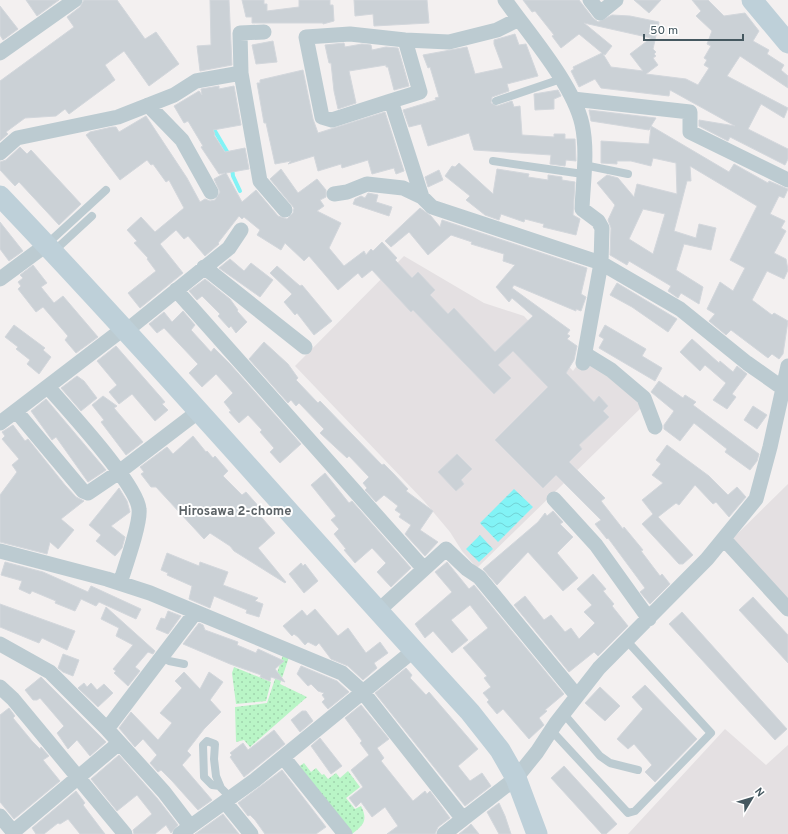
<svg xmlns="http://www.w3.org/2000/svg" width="788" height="834" viewBox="0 0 788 834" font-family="Overpass,sans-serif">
<defs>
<pattern id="grass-dots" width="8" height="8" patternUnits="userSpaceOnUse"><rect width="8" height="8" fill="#b9f5c6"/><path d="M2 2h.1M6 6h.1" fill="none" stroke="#a0d4ad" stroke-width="1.8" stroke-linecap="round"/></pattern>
<pattern id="water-waves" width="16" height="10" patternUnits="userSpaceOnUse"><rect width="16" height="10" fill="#82f3f6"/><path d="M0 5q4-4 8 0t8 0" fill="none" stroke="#72d2d5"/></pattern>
</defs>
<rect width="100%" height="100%" fill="#f3f0f0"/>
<path fill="#e4e0e2" d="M404 256 484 303 524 316 573 371 578 364 588 361 644 405 477 568 462 551 450 532 424 501 295 366Z
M788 484V608L728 543Z
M725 729 766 765 788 745V834H628Z"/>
<path fill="url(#grass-dots)" d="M283 655 289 657 280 684 307 697 250 747 244 740 236 742 235 707 267 703Z
M234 667 271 682 266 701 236 704 232 673Z
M304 763 311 772 316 768 322 775 324 774 328 779 336 773 340 778 348 771 360 787 346 798 355 809 361 806C368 820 364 825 352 834L297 768Z"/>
<path fill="url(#water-waves)" d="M514 489 533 507 498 542 480 523Z
M480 535 493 549 479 562 466 549Z"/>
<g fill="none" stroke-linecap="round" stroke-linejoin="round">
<path stroke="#82f3f6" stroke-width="4" d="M212 126 229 155
M232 168 233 176 240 191"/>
</g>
<path fill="#cbd1d6" stroke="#d3d7dc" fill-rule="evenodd" d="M26 0H59L37 16Z
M84 0H117L145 39 156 32 179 64 149 86 124 51 105 65 115 80 69 114 65 109 56 116 25 118 6 132 8 134 0 141V81L74 27 67 17 80 7Z
M210 0H229L232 65 200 71 197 46 211 45Z
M242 0H264V4H267V11L299 7V0H330V5H333L334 21 323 24V23H252V17H246Z
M354 0H427L429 23 374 26 373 14 355 16Z
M523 0H579L593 18 598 22 612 15 630 16 659 22 653 49 656 52 654 54 656 56 653 58 658 65 646 74 686 79 698 85 709 68 704 65 707 60 704 58 711 46 707 44 712 31 696 16 701 11 692 0H708L724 16 745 13 759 31 753 41 769 50 767 54 784 65 781 70 788 76V88L740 56 727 76 788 108 784 118 761 104 748 129 788 149V159L785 165 730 137 728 141 699 126V120L735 126 670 90 669 96 601 88 595 79 579 87 571 71 574 69 573 67 602 53 579 34 561 48 552 36 554 35 535 11 532 12ZM584 23 651 38 630 54 643 71 611 67 603 54 605 55 612 46Z
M634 0H661L649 13Z
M0 6 18 29 3 40 0 35Z
M515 34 519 45 526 44 538 76 507 84 509 91 492 97 491 103 497 106 512 101 514 107 520 106 522 135 554 137V134H565V139H575L576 161 566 160 565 166 550 164 551 155 474 150 469 133 428 146 421 124 409 127 403 110 436 100 435 98 439 97 430 67 428 68 423 55 467 47 475 74 503 68 494 44V40Z
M273 41 277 62 256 64 252 45Z
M344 43 345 47 362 44 371 45 372 50 386 47 398 48 409 86 394 90 388 67H386V65L349 71 356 103 338 109 334 91 331 63H329L325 45Z
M303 70 313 119 318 133 385 112 404 171 396 174 394 168 372 174 368 160 342 168 341 164 318 171 314 156 288 164 291 161 275 164 266 123H264L257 83H260V80Z
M219 86V89L234 86 241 125 213 130 215 134 214 135 225 152 245 148 249 169 226 173 242 202 256 190 278 216 287 219 293 213 294 208 270 179 281 169 298 193 317 179 326 190V197L320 200 324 206 317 211 341 223 329 248 344 266 364 251 366 255 371 249 373 251 382 242 397 258 395 260 412 278 418 272 435 290 430 295 448 314 454 308 495 352 533 316 512 298 509 302 496 287 515 265 503 261 504 254 471 244 472 242 451 235 428 255 409 232 391 247 385 241 420 208 431 216 440 227 442 220 587 268 581 294 586 297 581 311 576 309V311L514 285 512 288 570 330 567 334 570 336 567 339 577 346 574 360 566 373 594 402 599 396 608 406 603 411 609 417 579 445 582 449 569 462 605 498 601 501 623 529 624 527 643 550 641 551 660 576 662 574 670 584 650 604 640 592 645 588 608 538 607 539 595 524 601 520 556 475 543 488 495 440 548 387 513 351 498 365 511 378 494 394 413 310 411 312 372 270 362 278 358 273 338 290 309 256 304 261 285 243 281 250 257 235 260 230 244 217 242 219 239 216 218 243 219 244 205 256 188 236 184 239 176 230 160 244 183 273 140 308 128 293 156 271 147 259 148 258 134 243 137 241 127 230 141 217 155 232 184 208 169 180 166 182 153 164 151 165 147 160 120 180 86 135 90 132 112 127H116L119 132 146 116 187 178 200 202 205 199 210 201 215 200 220 192 214 179 225 173 219 174 201 147 203 146 188 121 184 123 174 106 199 91 202 95 201 89Z
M558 90 561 96 554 99V109L535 110 534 94Z
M589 110 656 118 651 126 729 172 734 164 768 183 769 181 788 189 784 198 779 196 770 214 785 221 781 228 786 231 774 253 786 259 788 270 784 279 767 271 752 300 772 315 774 313 788 321 783 354 779 359 772 354 768 358 731 330 726 335 709 321 715 314 707 309 720 282 733 291 745 268 730 260 757 206 690 166 691 181H687L674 231 696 238 699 224 716 228 711 250 684 244 676 270 703 287 699 304 681 293 678 298 668 291 671 286 629 261 627 265 610 255 611 228 608 220 615 205 597 183 607 175 618 178 634 197 637 184 677 194 676 163 653 158 651 166 631 161H617V164L601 163V141L649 144 651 127 649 130 591 121ZM643 209 665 214 653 254 629 239Z
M20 147 27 154 31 150 81 204 59 225 19 182 15 186 0 170V162L6 160Z
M459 163 493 194 497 169 529 174 528 177 548 180V175L562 177V180L575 182 573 215 580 219 576 235 543 227 544 224 525 219 524 222 501 214 499 220 485 215 466 200 470 196 445 176 452 166 455 167Z
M439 170 443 180 428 187 425 177Z
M368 193 378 195 376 202 392 207 389 216 353 204 355 199 361 196 365 198Z
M0 222 23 251 9 261 0 249Z
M230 259 244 271 251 263 273 280 260 297 219 268Z
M33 265 47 283 41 287 54 303 63 296 98 337 76 353 65 340 68 336 43 307 36 312 18 289 21 286 18 282 23 278 20 275Z
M277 266 300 286 302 285 332 321 314 335 297 313 295 315 284 302 292 294 270 273Z
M205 279 230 299 238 310 237 311 247 322 236 333 231 326 229 328 218 316 220 314 202 296 197 300 189 291Z
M617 283 677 319 668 332 632 307 610 295Z
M183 311 195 325 191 330 211 352 214 348 230 364 301 444 280 463 270 452 274 448 260 432 262 430 248 415 239 423 229 412 231 411 224 402 233 393 216 374 202 387 189 373 198 364 164 328 157 333 149 324 164 312 172 322Z
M14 325 45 348 43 350 51 357 39 374 27 364 30 360 16 349 18 347 5 337Z
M605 325 646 349 642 356 662 368 655 381 599 348 604 339 599 336Z
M692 339 719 363 720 361 733 372 737 366 747 374 732 394 736 397 727 409 713 400 726 383 705 365 700 371 680 352Z
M264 342 288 364 298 378 296 380 318 403 320 401 382 465 384 464 393 473 408 489 406 491 433 511 420 530 438 542 425 556 405 534 411 525 399 517 401 514 395 510 398 506 384 495 376 502 365 490 367 488 363 483 369 477 349 456 347 458 320 433 324 429 299 403 296 406 291 400 288 403 249 359Z
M116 346 165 402 162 404 168 410 155 421 132 394 119 404 109 392 117 385 97 361Z
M77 376 84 381 97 398 81 411 61 388Z
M659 381 683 398 685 395 696 402 693 405 759 454 757 461 750 470 725 452 727 449 694 423 680 441 664 429V425L674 411 651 392Z
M103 396 117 406 114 408 143 442 126 455 101 422 104 420 92 405Z
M46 399 106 470 88 482 56 437 52 440 31 411Z
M753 406 767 415 757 429 744 420Z
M13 425 25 441 28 439 65 485 76 497 84 501 61 519 74 530 58 549 50 542 47 554 0 542V495L17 472 12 465 19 459 2 439 5 436 2 432Z
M193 436 206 452 207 451 213 458 215 456 228 471 223 476 242 495 246 492 261 509 257 512 275 533 258 548 286 582 285 583 234 551 230 546 210 533 204 539 156 487H151L141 474 144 472 140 467 167 447 173 454Z
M667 445 709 476 728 495 737 487 746 497 729 517 716 502 713 504 695 485 679 505 676 503 658 517 693 555 683 564H679L642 524 653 514 642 500 663 483 652 475 661 464 656 460Z
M457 454 472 469 461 480 464 484 456 491 438 472Z
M325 473 349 503 352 501 411 568 391 587 377 572 386 563 372 548 355 563 344 550 346 549 334 534 339 529 331 520 336 516 311 485Z
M119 488 127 501 130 512 111 526 125 537 122 548 115 556 96 541 101 535 89 525Z
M553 511 563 522 560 524 573 537 557 553 578 578 563 591 528 552 497 585 483 569 538 522 545 513 547 516Z
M167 553 199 566 200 562 228 572 223 585 258 598 255 601 263 604 259 617 246 613 247 610 214 596 210 608 189 599 192 586 167 575 168 573 161 570Z
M5 562 43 572 88 592 91 586 141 609 136 619 99 602 96 606 81 599 75 611 55 603 56 601 32 591 30 594 19 589 22 581 1 575Z
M447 562 469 589 474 585 564 694 545 710 547 711 539 718 544 725 529 739 503 709 497 714 487 702 489 700 483 693 491 687 484 678 487 676 463 648 488 628 470 605 451 620 468 640 452 653 433 631 425 638 415 624 452 592 435 572Z
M301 563 303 566 305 564 318 581 304 593 289 574Z
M593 574 606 589 603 591 614 604 612 606 628 626 598 656 594 652 569 672 514 605 525 596 544 620 551 615 565 632 571 628 579 639 595 623 584 612 592 605 577 589Z
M753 597 788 635V663L739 610Z
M0 604 75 631 67 650 42 638 39 643 0 627Z
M106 607 155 651 153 654 148 652 135 667 140 671 128 686 114 673 116 671 113 669 133 645 116 636 119 628 101 619Z
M315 609 338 636 348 628 366 653 380 642 388 653 374 663 377 668 363 680 348 666 331 659 319 643 316 646 308 642 305 645 298 637 294 634 292 636 283 626 302 610 307 616Z
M168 611 181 616 168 634 156 629 161 618 165 619Z
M682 612 787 729 775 740 669 624Z
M199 623 203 625 205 630 238 642 237 645 256 653 258 649 284 661 275 669 285 682 271 677 270 681 260 677 261 675 230 664 183 644Z
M63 654 79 660 73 676 63 672 58 668Z
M301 666 337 681 349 692 328 709 322 702 325 699 322 695 324 693 318 691 311 684 308 686 297 674Z
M406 668 412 675 410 678 426 695 429 692 478 749 458 766 470 781 482 773 491 786 465 806 375 693Z
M184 672 200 689 209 672 223 682 210 700 221 712 204 729 187 751 191 755 182 765 212 800 198 810 172 781 161 770 158 772 150 763 157 755 143 739 135 747 119 728 131 712 158 740 172 723 160 713 182 688 175 681Z
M41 677 106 742 90 756 77 740 68 749 57 733 64 726 40 698 37 700H33L25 690Z
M84 683 87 687 91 683 97 690 104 684 113 693 98 707 78 688Z
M645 685 697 739 655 782 645 772 652 765 634 744 628 749 617 739 643 709 632 697Z
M600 687 620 706 605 721 585 703Z
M361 705 389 739 377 748 384 758 381 761 413 801 425 791 427 794 430 791 450 818 438 827 435 834H387L398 826 385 807 372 817 361 802 356 807 349 798 363 787 351 770 369 755 360 743 362 741 345 718Z
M9 708 15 716 13 718 32 741 40 749 41 747 49 756 43 760 60 781 14 819 0 802V715Z
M302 711H306L313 721 300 732 291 720Z
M274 730 285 744 244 777 230 757 232 755 230 753 243 743 248 750Z
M320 738 342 766 331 774 311 746Z
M119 755 157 798 178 825 171 833 166 825 155 834H134L133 830 152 814 137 795 117 811 91 779Z
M564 766 617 824 606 834H602L551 778Z
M282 770 326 827 316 834H265L255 820 250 815 248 816 238 803Z
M76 791 85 803 83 805 105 834H80L68 819 60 824 58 823 44 834H36L32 828Z
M499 803 505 816 511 834H499L487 812Z
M223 814 239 834H195Z
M471 824 479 834H459L469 826Z"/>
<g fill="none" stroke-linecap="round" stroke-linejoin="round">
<path stroke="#bccbd1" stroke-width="8" d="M496 101 561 79
M493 161 583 174
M584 165 628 174
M47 244 106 190
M53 252 92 216
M161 657 169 661 184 664
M563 713 600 756 610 763 638 770
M551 730 628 813 635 811 711 733 627 641
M220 786 212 785 204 777 203 745 207 741 215 744 214 759 216 776 221 788 231 798"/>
<path stroke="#bccbd1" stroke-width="15" d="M505 0C529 34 573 84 582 124 588 151 583 182 582 209L598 221 602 228 601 263 583 363
M590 0 600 13 616 0
M519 19 497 30 449 42 405 40 350 34 306 37 322 117 332 120 391 101 422 197 432 207 601 263 680 309 747 363 784 389
M0 53 75 0
M241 73 260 181 285 210
M573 99 690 112V132L788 180
M391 101 420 92 405 40
M148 105 182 140 211 192
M0 153 17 138 118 117 174 95 196 81 241 73 240 33 264 32
M334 194 347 192 367 184 403 188 422 197
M204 267 305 347
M0 279 46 245
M176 290 424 569
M126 331 229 248 241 230
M585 354 611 370 644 398 655 427
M48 387C67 409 137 484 139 509 141 523 125 567 120 583
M16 411 83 491 88 493 119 472 199 411
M0 423 123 329
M554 499 596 545 649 619
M724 539 788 609
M0 551 107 579 150 593 342 673 362 691 463 819 516 778 537 752 556 723 599 668 707 559 756 499 770 447 788 366
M378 611 446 549 467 569 479 577 577 696
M0 644 50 672 107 729
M0 687 13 699 125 834
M283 757 345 834
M225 802 251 834
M0 816 15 834
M190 826 164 792 107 729 195 613
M13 832 119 743
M180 834 255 780 413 651
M444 834 463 819"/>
<path stroke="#bed0d9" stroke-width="21" d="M752 0 788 43
M0 196C161 365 313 541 470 712L500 750 516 778 537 834"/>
</g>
<g text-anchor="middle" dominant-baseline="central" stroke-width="4" stroke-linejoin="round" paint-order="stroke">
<g font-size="13" font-weight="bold" fill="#5b6266" stroke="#fff">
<text x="235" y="512">Hirosawa 2-chome</text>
</g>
</g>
<g transform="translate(752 798) rotate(52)" stroke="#ffffff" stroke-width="3" paint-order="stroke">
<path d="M0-3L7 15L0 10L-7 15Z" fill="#455860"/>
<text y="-6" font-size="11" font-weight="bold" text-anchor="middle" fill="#455860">N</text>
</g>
<path d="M644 34v6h99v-6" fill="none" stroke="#455860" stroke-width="2"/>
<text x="650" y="34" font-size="12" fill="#455860" stroke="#ffffff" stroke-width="3" paint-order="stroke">50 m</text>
</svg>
